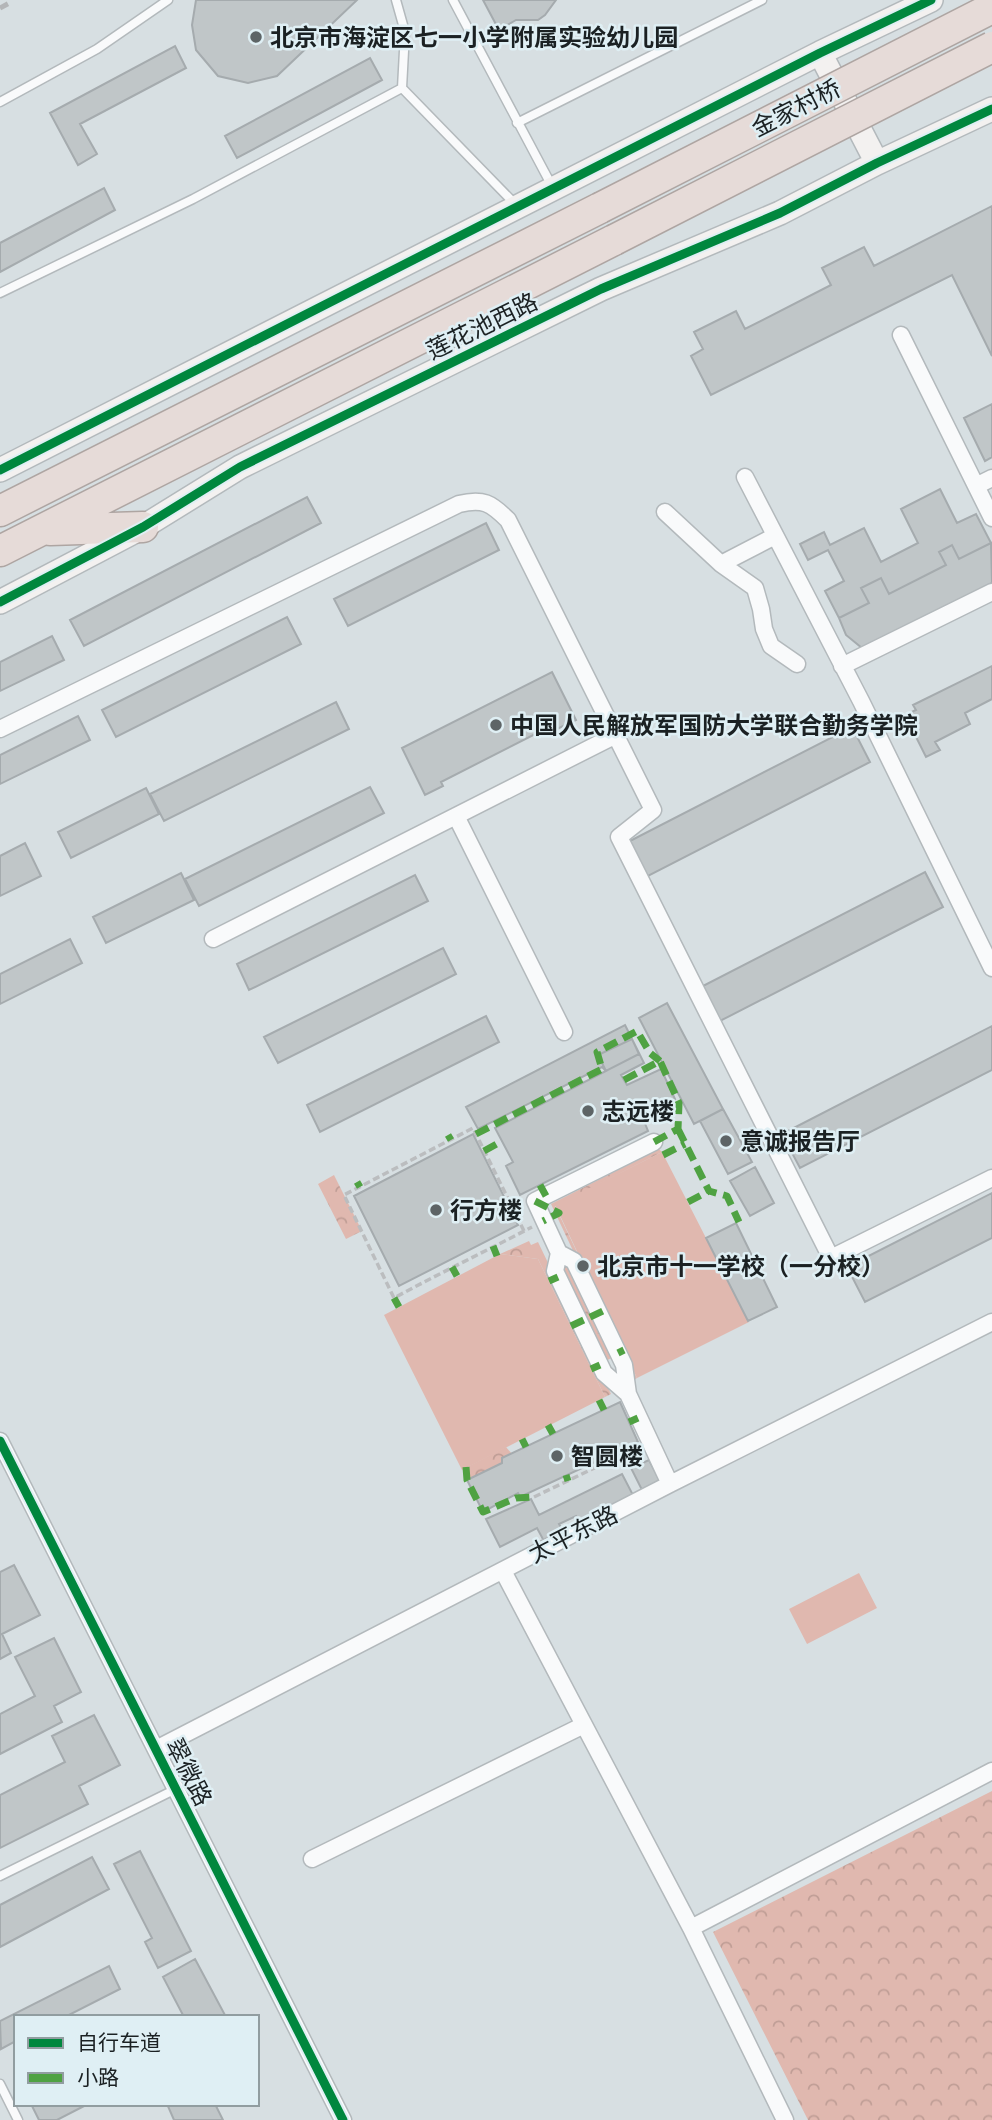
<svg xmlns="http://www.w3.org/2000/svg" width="992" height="2120" viewBox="0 0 992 2120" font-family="Figtree,'Noto Sans SC',sans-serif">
<defs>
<pattern id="forest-crowns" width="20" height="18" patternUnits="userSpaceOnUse" patternTransform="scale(1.75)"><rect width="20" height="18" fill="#e0b8af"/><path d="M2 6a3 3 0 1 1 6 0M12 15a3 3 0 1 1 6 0" fill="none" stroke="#c09e96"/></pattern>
</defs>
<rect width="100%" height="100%" fill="#d7dfe2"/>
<path fill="url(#forest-crowns)" d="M659 1149 662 1152 555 1206 637 1378 634 1380 551 1204Z
M334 1175 362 1231 346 1239 318 1184Z
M529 1241 531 1245 538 1242 611 1394 605 1397 538 1259 500 1254Z
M565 1267 573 1268 615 1356 604 1362 562 1274Z
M506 1447 512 1454 502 1463 469 1479V1466Z
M992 1791V2120H808L713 1932Z"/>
<path fill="#e0b8af" d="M662 1152 749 1322 637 1378 555 1205Z
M500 1254 538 1259 605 1397 462 1470 384 1315Z
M859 1573 877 1608 807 1644 789 1609Z"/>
<path fill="#c0c6c8" stroke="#a5abae" stroke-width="2" d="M196 0H357L277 76 248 83 218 76 196 50 192 25Z
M483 0H556L545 15 538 20H516L499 30Z
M175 46 186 68 80 124 97 154 78 165 50 113Z
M370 58 382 80 237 158 225 136Z
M104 188 115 210 0 272V243Z
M992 206V356L952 275 711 395 691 356 703 349 694 332 736 311 745 329 831 285 822 268 864 247 874 266Z
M992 404V457L985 461 964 418Z
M940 489 957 523 976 514 991 543 959 559 952 545 939 552 946 565 889 594 881 578 861 588 869 603 839 618 825 591 844 581 828 550 808 560 800 544 824 532 830 545 864 528 881 562 918 543 901 509Z
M307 497 321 523 84 646 70 620Z
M486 523 499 550 348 626 334 599Z
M991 543 992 583 862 648 846 635 839 618 869 603 861 588 881 578 889 594 946 565 939 552 952 545 959 559Z
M287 617 301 644 116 737 102 710Z
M52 636 64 660 0 691V662Z
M992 666V699L965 713 970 724 935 742 940 750 926 757 905 715 916 710 913 705Z
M552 672 576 720 555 730 553 725 441 782 443 786 425 795 402 748Z
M336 702 349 729 164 821 150 794Z
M78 716 90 740 0 784V755Z
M852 727 870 762 646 877 628 842Z
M370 787 384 813 199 906 185 879Z
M146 788 159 814 71 858 58 832Z
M25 843 41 876 0 896V856Z
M925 872 943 907 718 1022 701 987Z
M181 873 194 900 106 943 93 917Z
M415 875 428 901 249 990 237 964Z
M70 939 82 963 0 1004V974Z
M443 948 456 974 278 1063 264 1037Z
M667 1003 723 1109 694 1124 639 1018Z
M486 1016 499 1042 320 1132 307 1105Z
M625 1025 644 1063 621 1075 627 1085 661 1069 675 1099 642 1116 648 1131 520 1195 506 1166 513 1162 495 1128 606 1071 602 1067 478 1129 466 1107Z
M992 1026V1070L800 1168 782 1134Z
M632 1039 639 1054 606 1071 598 1055Z
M723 1109 752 1162 728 1174 700 1121Z
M473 1134 518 1225 399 1286 354 1196Z
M755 1167 774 1203 750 1216 730 1181Z
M992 1193V1238L865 1302 847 1267Z
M736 1223 777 1307 748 1321 706 1238Z
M620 1402 638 1442 520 1497 518 1493 483 1512 467 1480 502 1463V1458Z
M649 1460 661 1483 643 1492 631 1468Z
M622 1474 634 1497 580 1525 576 1516 559 1524 564 1533 545 1543 537 1528 500 1547 486 1519 531 1499 539 1515Z
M14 1565 40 1615 2 1634 11 1653 0 1659V1572Z
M54 1638 81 1692 54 1706 62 1722 0 1754V1714L35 1696 15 1657Z
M94 1715 120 1765 79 1786 88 1804 0 1848V1795L65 1762 52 1736Z
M140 1851 191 1951 158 1968 145 1942 152 1938 114 1864Z
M92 1857 109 1889 0 1947V1905Z
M195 1959 226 2017H184L163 1977Z
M109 1966 120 1989 65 2017H16V2041L1 2049 0 2021Z
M31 2104H88L57 2120H39Z
M167 2104H215L223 2120H174Z"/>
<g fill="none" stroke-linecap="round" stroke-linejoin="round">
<g stroke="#b3b9bc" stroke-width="11">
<path id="lane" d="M396 0 405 32 402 88
M453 0 553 188
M0 102 97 49 168 0
M517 123 762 0
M0 293 193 199 402 88 515 204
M0 1876 176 1789
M0 2084 18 2120"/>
</g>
<g stroke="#b3b9bc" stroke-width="19">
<path id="street" d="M901 335 992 518
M745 477 861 701 992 968
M976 486 992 478
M665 512 721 564 755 588 761 609 764 629 771 646 797 664
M721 564 775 536
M842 666 992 592
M0 729 459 504C483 498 491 503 508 520L653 810 619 837 831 1258 992 1178
M456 816 564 1032
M213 939 616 735
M654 1142 535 1201 559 1253 555 1271 558 1277 604 1373 628 1394 670 1484
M559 1253 574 1261 624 1365 628 1394
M0 1441 343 2120
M503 1571 691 1928 785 2120
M156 1749 670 1484 992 1322
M312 1859 584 1725
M691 1928 992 1771"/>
</g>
<g stroke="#b3b9bc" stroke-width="26">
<path id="secondary" d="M820 53 877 163
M0 470 820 53 931 0
M0 602 143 527 240 467 601 289 780 213 877 163 992 109"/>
</g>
<g stroke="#aea5a2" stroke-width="33">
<path id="highway" d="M0 511 600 208
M50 530 143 527
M0 551 614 240"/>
</g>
<path stroke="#bbbdbf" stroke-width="3.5" stroke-dasharray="7 3.5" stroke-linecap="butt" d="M524 1231 473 1128 344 1195 394 1298C440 1273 486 1251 532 1227
M534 1497 638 1447"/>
<use href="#lane" stroke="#f9fafb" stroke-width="8"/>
<use href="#street" stroke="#f9fafb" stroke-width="16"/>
<use href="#secondary" stroke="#f3f1f0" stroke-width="23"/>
<use href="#highway" stroke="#e6dbd8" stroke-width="30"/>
<path stroke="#b4b6b8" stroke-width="5" stroke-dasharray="9 9" stroke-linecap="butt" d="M0 8 15 0"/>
<g stroke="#aea5a2" stroke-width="33" stroke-linecap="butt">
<path id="highway-bridge" d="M600 208 992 8
M614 240 992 47"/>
</g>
<use href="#highway-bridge" stroke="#e6dbd8" stroke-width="30"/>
<path stroke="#4fa242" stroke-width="7" stroke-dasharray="14 7" stroke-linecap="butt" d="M624 1080 660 1061 679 1103 678 1129 654 1142
M678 1129 709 1191 727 1196 739 1222
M476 1134 602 1069 597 1052 637 1031 650 1053 660 1061
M448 1135 451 1140
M484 1151 502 1141
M663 1155 685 1144
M357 1182 360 1187
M540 1185 546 1196
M535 1201 559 1213 543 1221
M688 1202 709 1191
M493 1246 497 1256
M452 1267 457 1276
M577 1267 583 1264
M549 1281 558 1277
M394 1298 399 1307
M571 1326 605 1310
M618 1353 624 1350
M591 1369 600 1365
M599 1400 604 1410
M629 1422 638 1418
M548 1425 553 1434
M522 1439 526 1447
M466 1467 467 1480 483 1512 516 1498 534 1497
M566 1475 568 1481"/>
<g stroke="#dfeff4" stroke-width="13">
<path id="cycleway" d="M0 470 820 53 931 0
M0 602 143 527 240 467 601 289 780 213 877 163 992 109
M0 1441 343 2120"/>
</g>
<use href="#cycleway" stroke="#00873e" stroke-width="9"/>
</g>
<g fill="#5d6466" stroke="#dfeff4" stroke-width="2.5">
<circle cx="256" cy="37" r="7"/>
<circle cx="496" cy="725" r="7"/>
<circle cx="588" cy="1111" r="7"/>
<circle cx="726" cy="1141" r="7"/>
<circle cx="436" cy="1210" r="7"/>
<circle cx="583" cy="1266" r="7"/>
<circle cx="557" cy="1456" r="7"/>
</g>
<g text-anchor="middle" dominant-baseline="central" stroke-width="5" stroke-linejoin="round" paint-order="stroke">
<g font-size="24" font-weight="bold" fill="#1b2123" stroke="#dfeff4" text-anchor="start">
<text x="270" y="37">北京市海淀区七一小学附属实验幼儿园</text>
<text x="510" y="725">中国人民解放军国防大学联合勤务学院</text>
<text x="602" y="1111">志远楼</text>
<text x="740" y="1141">意诚报告厅</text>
<text x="450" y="1210">行方楼</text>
<text x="597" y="1266">北京市十一学校（一分校）</text>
<text x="571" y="1456">智圆楼</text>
</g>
<g font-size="24" fill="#1b2123" stroke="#dfeff4">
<text transform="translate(796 108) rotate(-27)">金家村桥</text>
<text transform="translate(482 326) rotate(-26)">莲花池西路</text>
<text transform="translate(573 1534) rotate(-27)">太平东路</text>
<text transform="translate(189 1772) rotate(63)">翠微路</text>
</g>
</g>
<rect x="14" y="2015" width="245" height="91" fill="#dfeff4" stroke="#919da0" stroke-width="2"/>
<rect x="28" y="2038" width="35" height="10" fill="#00873e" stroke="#919da0" stroke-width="2"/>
<text x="77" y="2050" font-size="21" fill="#1b2123">自行车道</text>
<rect x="28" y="2073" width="35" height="10" fill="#4fa242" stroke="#919da0" stroke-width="2"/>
<text x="77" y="2085" font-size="21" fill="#1b2123">小路</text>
</svg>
